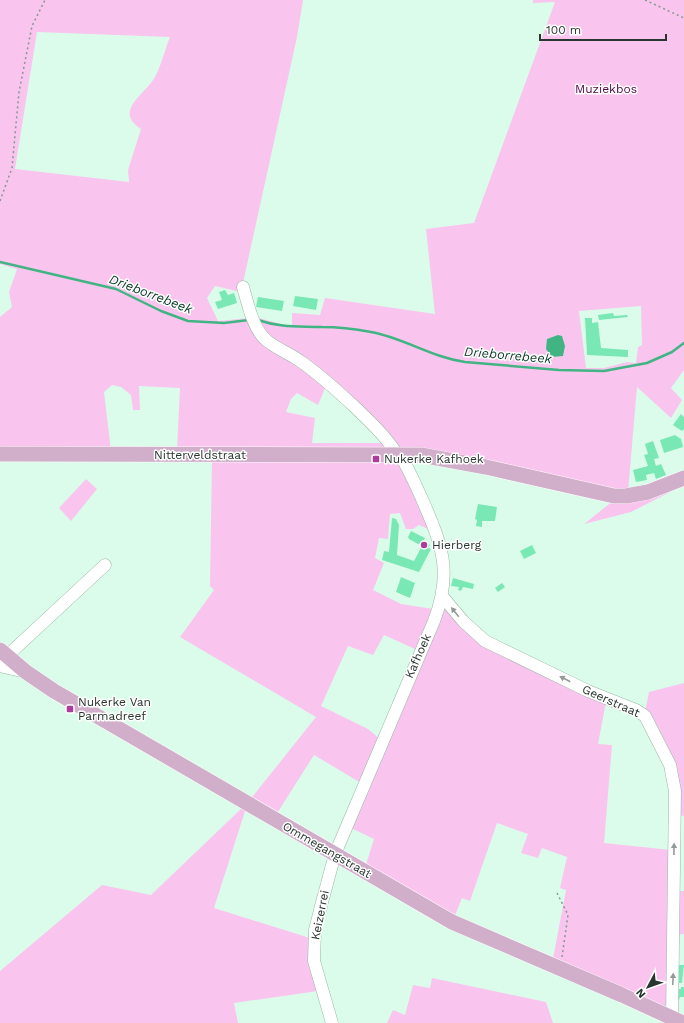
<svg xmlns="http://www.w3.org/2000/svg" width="684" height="1023" viewBox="0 0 684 1023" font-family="'Work Sans',sans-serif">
<rect width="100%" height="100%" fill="#dcfceb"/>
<path fill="#f9c4ee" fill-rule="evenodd" d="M0 0H303L297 37 241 292 215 286 207 298 218 321 250 318 326 386 318 405 297 393 291 399 286 412 315 418 312 443H385L391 450H177L180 388 139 386 140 410H133L131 395 121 387 112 385 104 392 111 451 0 449V317L12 307 9 292 17 269 0 264ZM37 32 170 37C165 49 162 63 156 75 147 94 112 110 141 129L128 170 129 182 15 169Z
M533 0H684V370L671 388 682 400 671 418 637 387 628 492 400 450 273 341 255 317 292 327V313L320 315 325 298 435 314 426 229 474 223 555 2 533 3ZM641 306 642 345 638 347 636 363 627 362 604 368H586L579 311Z
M212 460H395L402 469 430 530 419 525 413 529H406L400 513 390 514 388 539 379 538 375 558 384 563 373 590 401 604 433 609 417 650 384 635 373 655 348 646 321 706 368 729 380 739 361 783 314 755 276 815 249 801 316 717 180 637 214 590 210 586Z
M86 479 97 489 71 521 59 508Z
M684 485 631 512 584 524 613 501Z
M442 608 450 609 464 624 606 702 598 744 612 745 604 843 671 850 669 1013 552 964 566 890 560 888 567 857 542 848 538 858 521 853 528 834 497 823 470 901 462 898 454 918 365 868 374 839 351 828Z
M684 683V816L677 815 678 783 645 712 649 692Z
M243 807 246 808 214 908 310 938 318 991 234 1003 238 1023H0V971L102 885 151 895Z
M676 891H684V934L676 935Z
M432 978 546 1002 553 1023H387L393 1010 405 1015 413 985 430 988Z"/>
<path fill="#41b484" d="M558 335 562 336 565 346 563 356 552 357 546 349 547 339Z"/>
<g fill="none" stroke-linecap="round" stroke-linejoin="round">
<path stroke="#41b484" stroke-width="2.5" d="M0 262 116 289 161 311 188 321 224 323 249 320
M258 320C281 328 298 326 322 327 338 327 355 329 371 332 404 338 431 357 465 362L559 370 604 371 647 363 672 352 684 343"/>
</g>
<path fill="#79e8b5" d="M225 290 228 295 234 293 237 303 218 309 215 302 222 300 219 292Z
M295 296 318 299 316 310 293 306Z
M258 297 284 301 282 311 256 307Z
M613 313 614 316 627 315 628 317 599 320 598 315Z
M585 318H592V323L598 322 601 348 628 350V357L587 355Z
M681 414 684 417V429L682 431 673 425Z
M675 435 681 439 683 447 664 453 660 440Z
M653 441 659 458 654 459 656 466 661 464 666 475 656 479 654 473 646 475 647 480 636 482 633 470 648 466 644 455 648 454 645 444Z
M478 504 497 507 495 521H482V527L476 526 477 520 475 519Z
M392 518 396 519 399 525 397 555 414 561 422 546 409 539 408 537 411 531 425 538 424 540 430 545 428 548 431 549 419 572 382 560 384 551 389 552Z
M532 545 536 553 524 559 520 551Z
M401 577 415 583 410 598 396 592Z
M453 578 474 584 473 589 463 587 461 591 458 590 459 587 451 586Z
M502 583 505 587 498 592 495 588Z
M676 965H684L682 983H674Z
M681 987H684V997H680L679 1000H674L675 989H681Z"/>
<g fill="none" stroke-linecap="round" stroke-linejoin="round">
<g stroke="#98b6a6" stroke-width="13">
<path id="minor" d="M243 287C248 304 252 325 264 338 274 348 289 353 300 361 322 376 387 433 397 455
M442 596 463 621 485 641 588 691 636 710 645 716 670 765 675 791 672 1018
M7 656 105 565
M0 666 26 672
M332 1023 314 961 315 930 321 906 335 854 434 621C453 572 442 545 422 499 415 484 409 469 400 455"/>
</g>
<g stroke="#fff" stroke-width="16">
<path id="major" d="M0 454 421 455 486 467 614 496H626L648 492 684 478
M0 650 26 672 54 691 452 922 622 995 683 1023"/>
</g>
<path stroke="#83998d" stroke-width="1.5" stroke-dasharray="2 3" stroke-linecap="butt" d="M645 0 684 18
M0 201 12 168 19 92 32 26 45 0
M557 893 568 915 562 957"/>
<use href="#minor" stroke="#fff" stroke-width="12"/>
<use href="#major" stroke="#d1aeca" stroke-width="15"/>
</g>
<defs><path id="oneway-solid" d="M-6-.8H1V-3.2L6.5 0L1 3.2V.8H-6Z"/></defs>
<g fill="#949a97">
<use href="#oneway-solid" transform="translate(455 612) rotate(-129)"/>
<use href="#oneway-solid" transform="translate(565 679) rotate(-153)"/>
<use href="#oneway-solid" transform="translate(674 849) rotate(-89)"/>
<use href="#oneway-solid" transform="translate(673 979) rotate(-88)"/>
</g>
<g fill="#ac3e9b" stroke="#fff" stroke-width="1.5">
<rect x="372" y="455" width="8" height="8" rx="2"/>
<circle cx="424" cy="545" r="4"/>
<rect x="66" y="705" width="8" height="8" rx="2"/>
</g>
<g text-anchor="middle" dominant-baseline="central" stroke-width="3" stroke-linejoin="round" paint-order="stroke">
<g font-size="12" fill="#510848" stroke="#fff">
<text x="606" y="89">Muziekbos</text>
</g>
<g font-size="12" fill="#29352f" stroke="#fff">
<text x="200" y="455">Nitterveldstraat</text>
<text transform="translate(418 656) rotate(-66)">Kafhoek</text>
<text transform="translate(611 701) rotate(24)">Geerstraat</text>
<text transform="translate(327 850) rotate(30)">Ommegangstraat</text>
<text transform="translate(320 915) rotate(-79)">Keizerrei</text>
</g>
<g font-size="12" fill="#29352f" stroke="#fff" text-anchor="start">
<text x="384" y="459">Nukerke Kafhoek</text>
<text x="432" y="545">Hierberg</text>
<text x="78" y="702">Nukerke Van<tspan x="78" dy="14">Parmadreef</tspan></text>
</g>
<g font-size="13" font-style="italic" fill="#083b27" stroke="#fff">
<text transform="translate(151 294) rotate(21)">Drieborrebeek</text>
<text transform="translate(508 355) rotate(5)">Drieborrebeek</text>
</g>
</g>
<g transform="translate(648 987) rotate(229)" stroke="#ffffff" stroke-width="3" paint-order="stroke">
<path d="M0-3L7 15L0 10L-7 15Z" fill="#29352f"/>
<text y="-6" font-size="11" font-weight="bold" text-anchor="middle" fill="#29352f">N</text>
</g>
<path d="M540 34v6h126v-6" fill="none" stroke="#29352f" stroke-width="2"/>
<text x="546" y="34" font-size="12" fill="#29352f" stroke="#ffffff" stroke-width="3" paint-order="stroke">100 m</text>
</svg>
